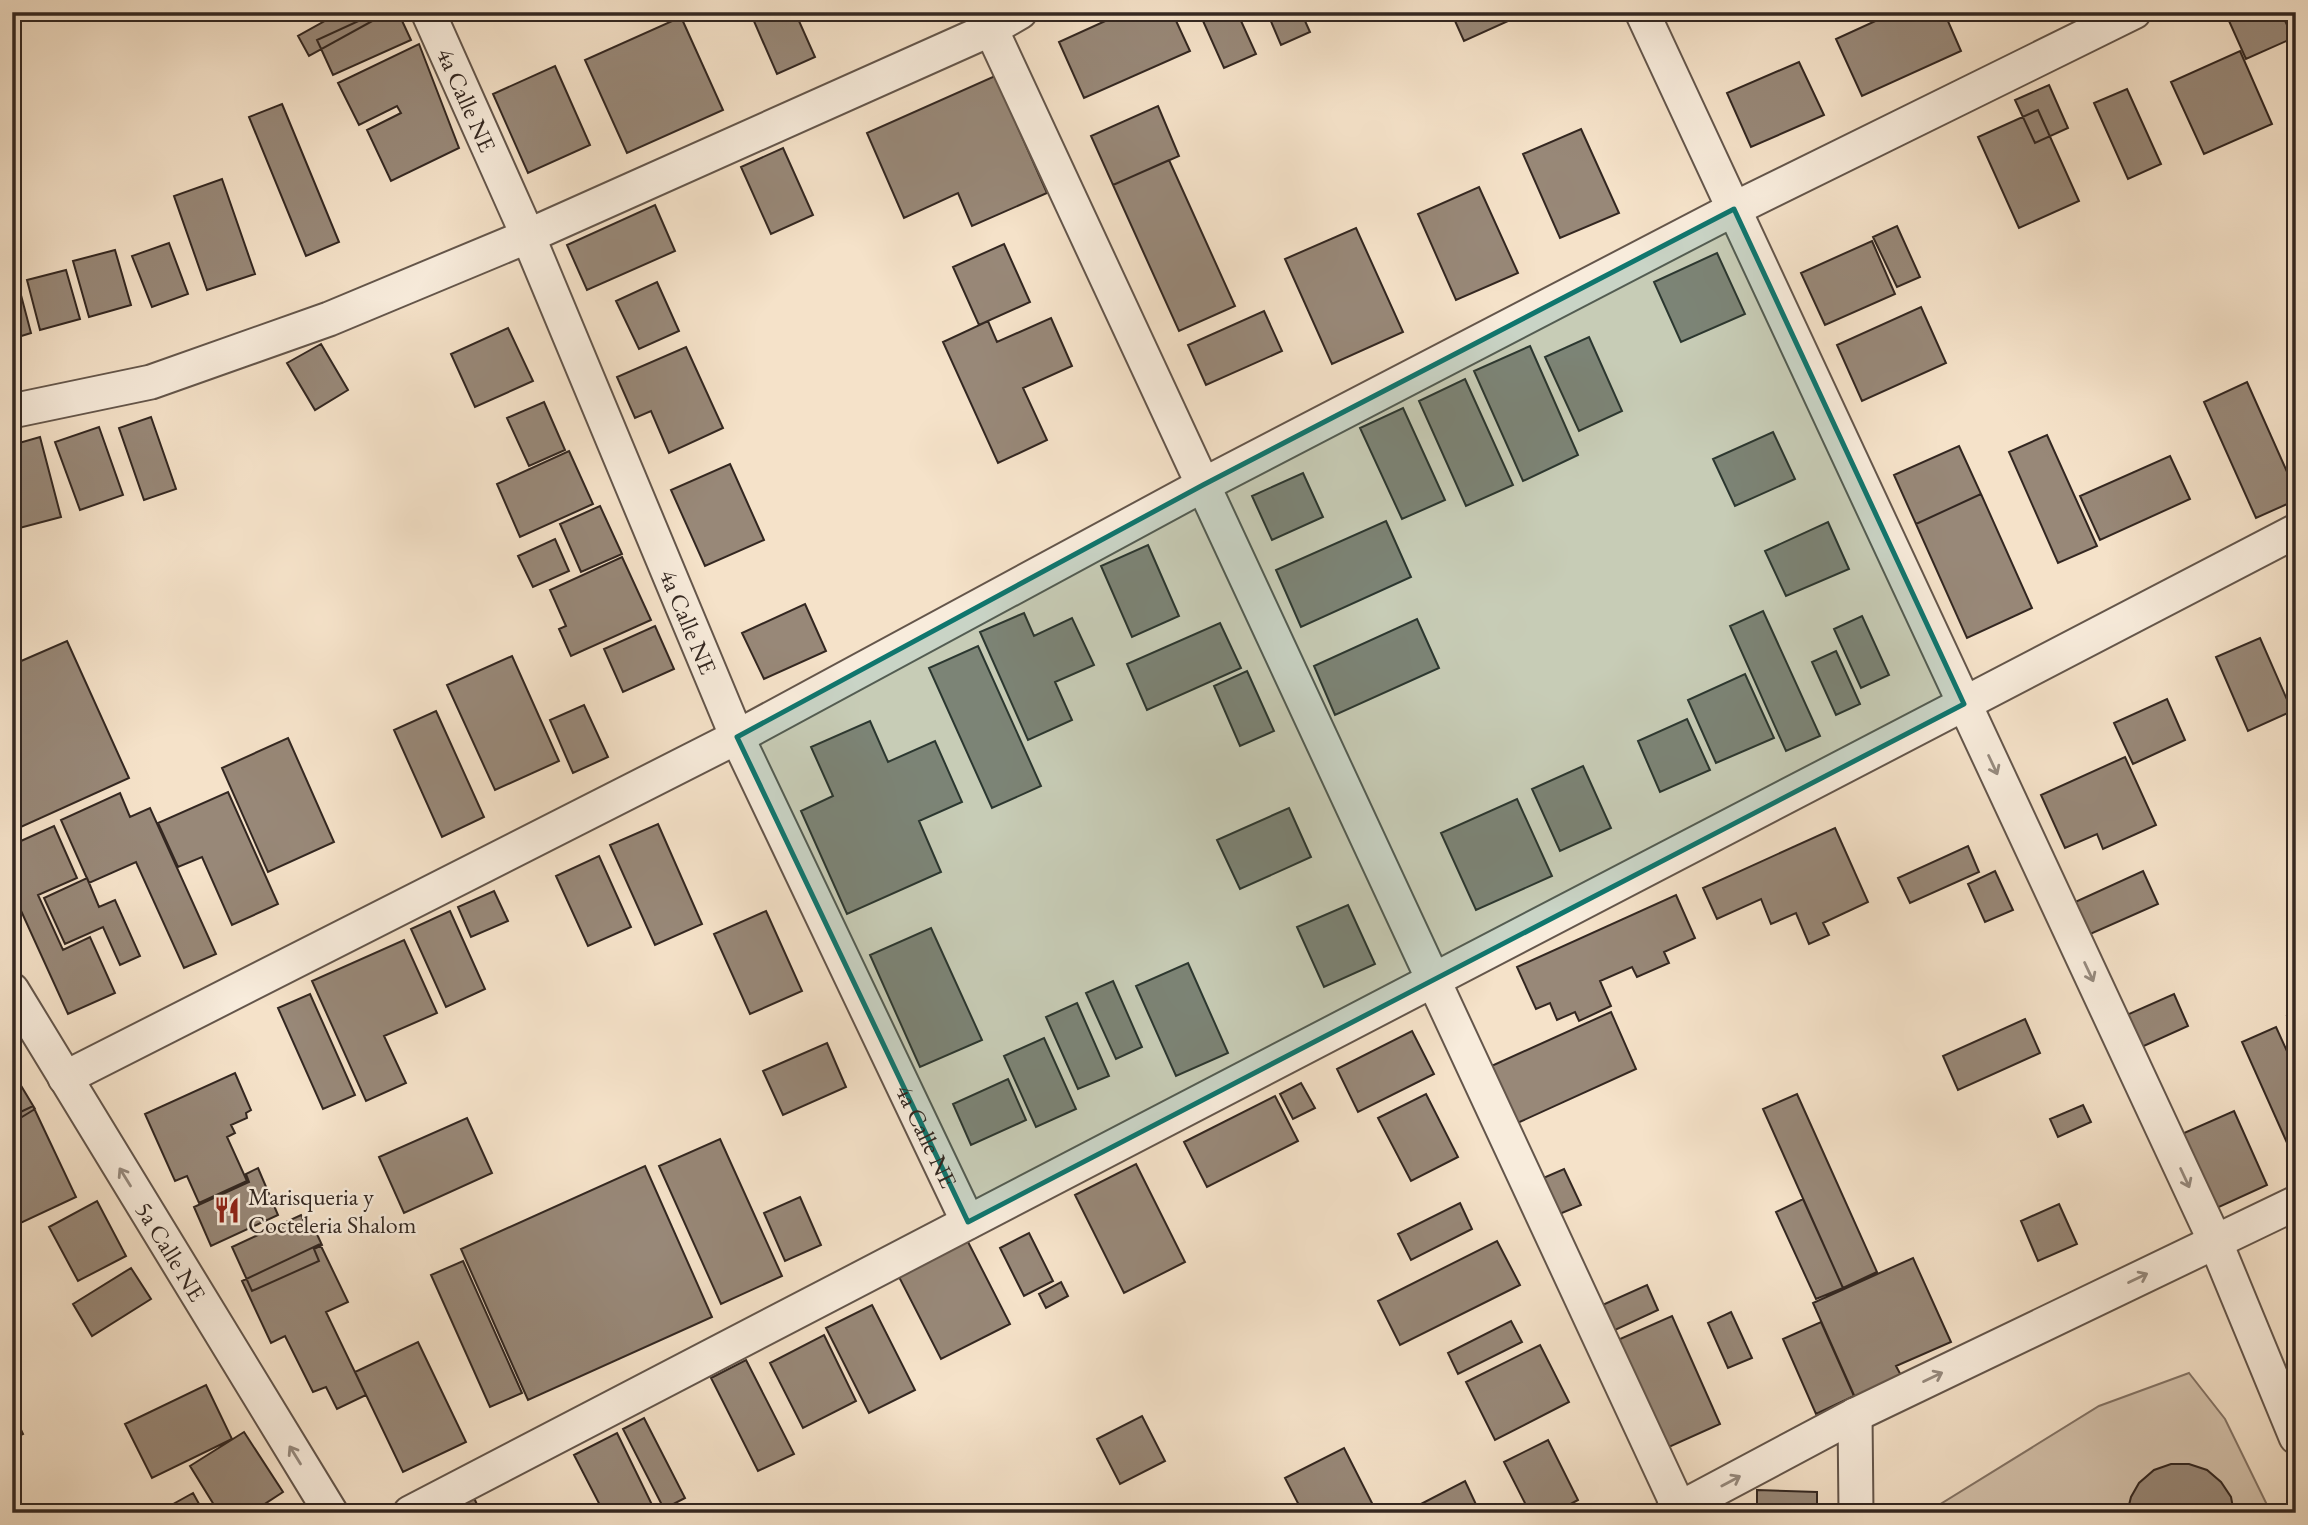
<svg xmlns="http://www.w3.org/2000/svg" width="2308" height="1525" viewBox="0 0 2308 1525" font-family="'EB Garamond',serif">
<rect width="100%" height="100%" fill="#f5e2c9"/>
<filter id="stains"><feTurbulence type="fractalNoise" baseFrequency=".00286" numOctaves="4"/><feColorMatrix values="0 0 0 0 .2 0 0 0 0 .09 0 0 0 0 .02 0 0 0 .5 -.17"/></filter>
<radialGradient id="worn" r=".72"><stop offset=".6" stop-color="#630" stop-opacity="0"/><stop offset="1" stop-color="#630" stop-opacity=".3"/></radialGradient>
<path fill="#d4c2ac" stroke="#847466" stroke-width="2" d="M2189 1373 2225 1419 2271 1513H1926L2099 1406Z"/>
<path fill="#988878" stroke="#332721" stroke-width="2" d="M341 12H384L385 14 309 56 298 36Z
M378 12H398L411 40 333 75 317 40Z
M750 12H795L815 57 777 74Z
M1125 12H1172L1190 51 1084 98 1059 42Z
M1199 12H1237L1256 54 1224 68Z
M1267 12H1301L1310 32 1281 45Z
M1451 12H1528L1464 41Z
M1895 12H1944L1961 51 1862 96 1836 39Z
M2225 12H2281L2293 38 2246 59Z
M681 17 723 110 627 153 585 60Z
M419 44 459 148 391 181 367 130 401 113 397 106 359 125 338 83Z
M2240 51 2272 124 2204 154 2171 82Z
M1799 62 1824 115 1751 147 1727 93Z
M555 66 590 145 528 173 493 94Z
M995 76 1047 193 972 226 958 193 904 218 867 133Z
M2049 85 2068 128 2035 143 2015 100Z
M2127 89 2161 164 2128 179 2094 103Z
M282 104 339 242 306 256 249 117Z
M1158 106 1179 156 1113 185 1091 136Z
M2038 110 2079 201 2019 228 1978 137Z
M1581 129 1619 213 1560 238 1523 154Z
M783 148 813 215 771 234 741 167Z
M1169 160 1235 306 1179 331 1113 185Z
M222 179 255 274 207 290 174 196Z
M1479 187 1518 273 1456 300 1418 214Z
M655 205 675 251 587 290 567 245Z
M1897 226 1920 277 1897 287 1873 237Z
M1356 228 1403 332 1332 364 1285 259Z
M1872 241 1895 294 1825 325 1801 273Z
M169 243 188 294 152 307 132 256Z
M1004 244 1030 302 979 325 953 267Z
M115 250 131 305 89 317 73 261Z
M1717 253 1745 314 1681 342 1654 282Z
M66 270 80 319 40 330 27 280Z
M17 280 31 333 12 339V281Z
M657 282 679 331 639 349 616 301Z
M1921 307 1946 363 1862 401 1837 345Z
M1264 311 1282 351 1206 385 1188 345Z
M1051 318 1072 366 1023 388 1047 440 998 463 943 342 988 321 997 342Z
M508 328 533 381 475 407 451 354Z
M1589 337 1622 411 1579 431 1545 357Z
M321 344 348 390 315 410 287 363Z
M1530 346 1578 455 1523 481 1474 371Z
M686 347 723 428 669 453 651 411 635 418 617 377Z
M1465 379 1513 485 1466 506 1419 401Z
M2247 382 2296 492V500L2256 518 2204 402Z
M544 402 565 450 529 466 507 418Z
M1403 408 1445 500 1402 519 1360 428Z
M151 417 176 489 144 500 119 428Z
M99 427 123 495 80 510 55 442Z
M1773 432 1795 479 1735 506 1713 459Z
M2047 435 2097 546 2058 563 2009 452Z
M40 437 61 517 12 530V445Z
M1959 446 1981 494 1916 524 1894 475Z
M569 451 593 504 520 537 497 484Z
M2170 456 2190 499 2100 540 2080 496Z
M730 464 764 540 705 566 671 490Z
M1303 473 1323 517 1272 540 1252 496Z
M1981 494 2032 608 1967 638 1916 524Z
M600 506 622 554 581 572 560 524Z
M1386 521 1411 577 1301 627 1276 570Z
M1828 522 1849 569 1786 596 1765 551Z
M555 539 569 571 533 587 518 556Z
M1148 545 1179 616 1132 637 1101 566Z
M622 557 651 620 571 656 559 629 566 626 550 590Z
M805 604 826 651 764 679 742 633Z
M1763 611 1820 736 1786 751 1730 626Z
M1024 613 1034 636 1072 618 1094 665 1055 682 1072 720 1028 740 980 632Z
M1862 616 1889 675 1861 688 1834 629Z
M1417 619 1439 668 1335 715 1314 666Z
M1220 623 1241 668 1147 710 1127 664Z
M655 626 674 669 623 692 604 649Z
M2260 638 2292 711 2248 731 2216 657Z
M67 641 129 778 12 831V665Z
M978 646 1041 786 992 808 929 668Z
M1836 651 1860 704 1836 715 1812 662Z
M512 656 559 761 495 790 447 685Z
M1247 671 1274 731 1240 746 1214 686Z
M1745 674 1774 738 1716 763 1688 700Z
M2167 699 2185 740 2133 764 2114 723Z
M584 705 608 757 573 773 550 720Z
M436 711 484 817 442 837 394 730Z
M1687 719 1710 770 1660 792 1638 741Z
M870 721 888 762 935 741 962 802 919 821 941 872 847 914 801 811 833 796 811 747Z
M288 738 334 842 268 872 222 768Z
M2125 757 2156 825 2103 849 2097 834 2065 848 2041 795Z
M1583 766 1611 828 1560 851 1532 789Z
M228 792 278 904 232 925 202 857 178 867 158 823Z
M120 793 130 817 150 808 216 954 184 968 136 862 89 883 61 820Z
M1517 799 1552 876 1476 910 1441 833Z
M1289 808 1311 857 1240 889 1217 840Z
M658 824 702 924 655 945 610 845Z
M54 826 77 878 38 895 63 950 90 937 115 993 68 1014 12 891V845Z
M1835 828 1868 902 1823 923 1829 935 1809 944 1796 913 1771 924 1761 899 1717 919 1703 888Z
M1968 846 1979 872 1910 903 1898 878Z
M599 856 631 927 588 946 556 876Z
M1995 871 2013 910 1985 922 1968 884Z
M2143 871 2158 904 2088 935 2073 903Z
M87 878 99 907 115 900 140 956 120 965 103 927 65 944 44 898Z
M494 891 508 921 471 937 458 907Z
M1676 895 1695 938 1664 952 1669 963 1637 977 1632 967 1600 981 1611 1006 1579 1021 1575 1012 1557 1020 1550 1003 1536 1009 1517 967Z
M1348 905 1375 964 1324 987 1297 927Z
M450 911 485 989 446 1007 411 929Z
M766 911 802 991 750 1014 714 934Z
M931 928 982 1040 920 1067 870 955Z
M404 940 437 1013 384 1036 406 1083 366 1101 312 981Z
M1188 963 1228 1053 1176 1076 1136 986Z
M1113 981 1142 1047 1116 1059 1086 993Z
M310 994 355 1095 323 1109 278 1008Z
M2174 994 2188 1026 2135 1050 2120 1018Z
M1077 1003 1109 1076 1078 1089 1046 1017Z
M1611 1012 1636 1069 1513 1125 1487 1068Z
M2296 1012V1036L2287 1016Z
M2025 1019 2040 1053 1958 1090 1943 1056Z
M2276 1027 2296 1071V1163L2242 1042Z
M1412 1031 1434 1074 1358 1112 1337 1069Z
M1044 1038 1076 1109 1036 1127 1004 1056Z
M827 1043 846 1087 783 1115 763 1071Z
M235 1073 251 1110 246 1113 247 1118 231 1125 235 1133 227 1137 247 1181 199 1203 187 1176 175 1181 145 1114Z
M14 1074 35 1109 12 1123V1075Z
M1008 1079 1026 1120 971 1145 953 1104Z
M1301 1083 1315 1108 1293 1119 1280 1094Z
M1426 1094 1458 1157 1411 1181 1378 1118Z
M1797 1094 1877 1272 1843 1288 1763 1109Z
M1275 1096 1298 1141 1207 1187 1184 1142Z
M2083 1105 2091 1122 2058 1137 2050 1119Z
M33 1106 76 1197 12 1227V1116Z
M2234 1111 2267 1185 2208 1212 2175 1137Z
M467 1118 492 1173 404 1213 379 1157Z
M720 1139 782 1276 721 1304 659 1166Z
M1136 1164 1185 1262 1124 1293 1075 1195Z
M645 1166 712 1317 528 1400 461 1249Z
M258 1168 278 1215 211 1246 194 1207 249 1182 246 1174Z
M1564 1169 1581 1205 1550 1218 1534 1182Z
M800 1197 821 1245 785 1261 764 1213Z
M1803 1199 1843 1288 1816 1299 1776 1212Z
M97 1201 126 1256 78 1281 49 1227Z
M1460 1203 1472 1229 1411 1260 1398 1234Z
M2059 1204 2077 1244 2038 1261 2021 1221Z
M301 1215 309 1232 315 1230 322 1245 314 1249 319 1261 252 1291 232 1247Z
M1029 1233 1053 1281 1024 1296 1000 1248Z
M967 1240 1010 1324 941 1359 898 1275Z
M1497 1241 1520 1285 1400 1345 1378 1301Z
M320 1244 348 1302 326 1312 366 1395 337 1409 326 1387 313 1392 285 1336 271 1343 242 1281Z
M1913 1258 1951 1342 1896 1366 1904 1381 1857 1402 1813 1303Z
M463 1261 522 1393 490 1407 431 1275Z
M131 1268 151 1299 92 1336 73 1304Z
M1061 1282 1068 1296 1046 1308 1039 1294Z
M1647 1285 1658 1310 1600 1337 1589 1311Z
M2296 1286V1303L2289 1289Z
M872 1305 915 1390 869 1413 826 1328Z
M1731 1312 1752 1358 1728 1368 1708 1323Z
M1672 1316 1720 1424 1660 1451 1611 1343Z
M1511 1321 1522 1342 1458 1374 1448 1353Z
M1821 1322 1854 1396 1816 1414 1783 1339Z
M824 1335 856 1401 803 1428 770 1363Z
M418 1342 466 1442 403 1472 355 1372Z
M1540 1345 1569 1402 1495 1440 1466 1382Z
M746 1360 794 1454 758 1471 711 1378Z
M206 1385 232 1439 152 1478 125 1424Z
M12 1411 23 1434 12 1439Z
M1142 1416 1165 1461 1120 1484 1097 1439Z
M644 1418 685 1498 664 1509 623 1429Z
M244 1432 283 1492 251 1513H219L190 1466Z
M617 1433 656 1513H604L574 1455Z
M1548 1440 1578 1500 1554 1513H1530L1504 1462Z
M1344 1448 1377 1513H1303L1285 1478Z
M2171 1464H2189L2207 1470 2221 1482 2231 1497 2234 1513H2127L2131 1497 2139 1483 2154 1470Z
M1465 1481 1480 1513H1423L1419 1505Z
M1757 1490 1817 1492V1513H1757Z
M193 1493 204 1513H157Z
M474 1498 481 1513H444Z"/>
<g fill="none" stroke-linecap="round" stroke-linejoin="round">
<g stroke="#64564b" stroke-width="37">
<g id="minor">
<path id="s1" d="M428 12 528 236 737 737 968 1222"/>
<path d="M983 12 1679 1508"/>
<path d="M1642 12 2215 1241 2296 1437"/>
<path d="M12 411 151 382 329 319 528 236 991 29 1020 12"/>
<path id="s2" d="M12 990 331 1513"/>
<path d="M65 1078 737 737 1203 485 1734 209 2134 12"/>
<path d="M1855 1415 1856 1513"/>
<path d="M410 1513 2296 531"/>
<path d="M1671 1513 1855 1415 2296 1203"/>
</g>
</g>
<use href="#minor" stroke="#f8ecdc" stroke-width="33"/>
</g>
<defs><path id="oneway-shaft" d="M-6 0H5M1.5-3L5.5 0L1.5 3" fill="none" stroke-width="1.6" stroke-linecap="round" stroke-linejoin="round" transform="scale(1.75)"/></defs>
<g stroke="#968a7e">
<use href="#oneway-shaft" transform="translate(1993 765) rotate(65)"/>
<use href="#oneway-shaft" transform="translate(2089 972) rotate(65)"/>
<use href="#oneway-shaft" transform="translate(125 1177) rotate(-122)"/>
<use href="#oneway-shaft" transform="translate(2185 1178) rotate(65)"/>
<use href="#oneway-shaft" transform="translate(2138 1278) rotate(-26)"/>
<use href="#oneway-shaft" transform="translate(1933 1377) rotate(-26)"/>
<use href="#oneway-shaft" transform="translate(295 1455) rotate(-122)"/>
<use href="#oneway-shaft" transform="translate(1731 1481) rotate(-28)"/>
</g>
<path fill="#0f766e" fill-opacity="0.2" stroke="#0f766e" stroke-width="5" stroke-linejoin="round" d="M1734 209 1964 704 968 1222 737 737 1203 485Z"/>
<defs>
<g id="restaurant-bare" transform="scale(2.1)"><path d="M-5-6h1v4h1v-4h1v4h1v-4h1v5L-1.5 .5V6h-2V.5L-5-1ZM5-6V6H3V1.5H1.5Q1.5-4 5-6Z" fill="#8f2418" stroke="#f8ecdc" stroke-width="2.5" paint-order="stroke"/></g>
</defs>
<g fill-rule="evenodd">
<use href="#restaurant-bare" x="227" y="1210"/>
</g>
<g text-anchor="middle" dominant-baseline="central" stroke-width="5" stroke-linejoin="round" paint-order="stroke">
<g font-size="24" fill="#332721" stroke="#f8ecdc">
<text stroke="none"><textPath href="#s1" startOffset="96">4a Calle NE</textPath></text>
<text stroke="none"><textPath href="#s1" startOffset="663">4a Calle NE</textPath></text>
<text stroke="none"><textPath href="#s1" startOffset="1230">4a Calle NE</textPath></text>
<text stroke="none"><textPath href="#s2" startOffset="306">5a Calle NE</textPath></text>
</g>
<g font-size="24" fill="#332721" stroke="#f8ecdc" text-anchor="start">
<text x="248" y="1196">Marisqueria y<tspan x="248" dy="28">Cocteleria Shalom</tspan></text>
</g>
</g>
<rect width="2308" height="1525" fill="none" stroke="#f5e2c9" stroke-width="42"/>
<rect x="14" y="14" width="2280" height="1497" fill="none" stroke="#332721" stroke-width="3.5"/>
<rect x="21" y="21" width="2266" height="1483" fill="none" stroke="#332721" stroke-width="2"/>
<rect width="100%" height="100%" filter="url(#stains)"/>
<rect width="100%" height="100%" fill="url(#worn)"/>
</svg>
